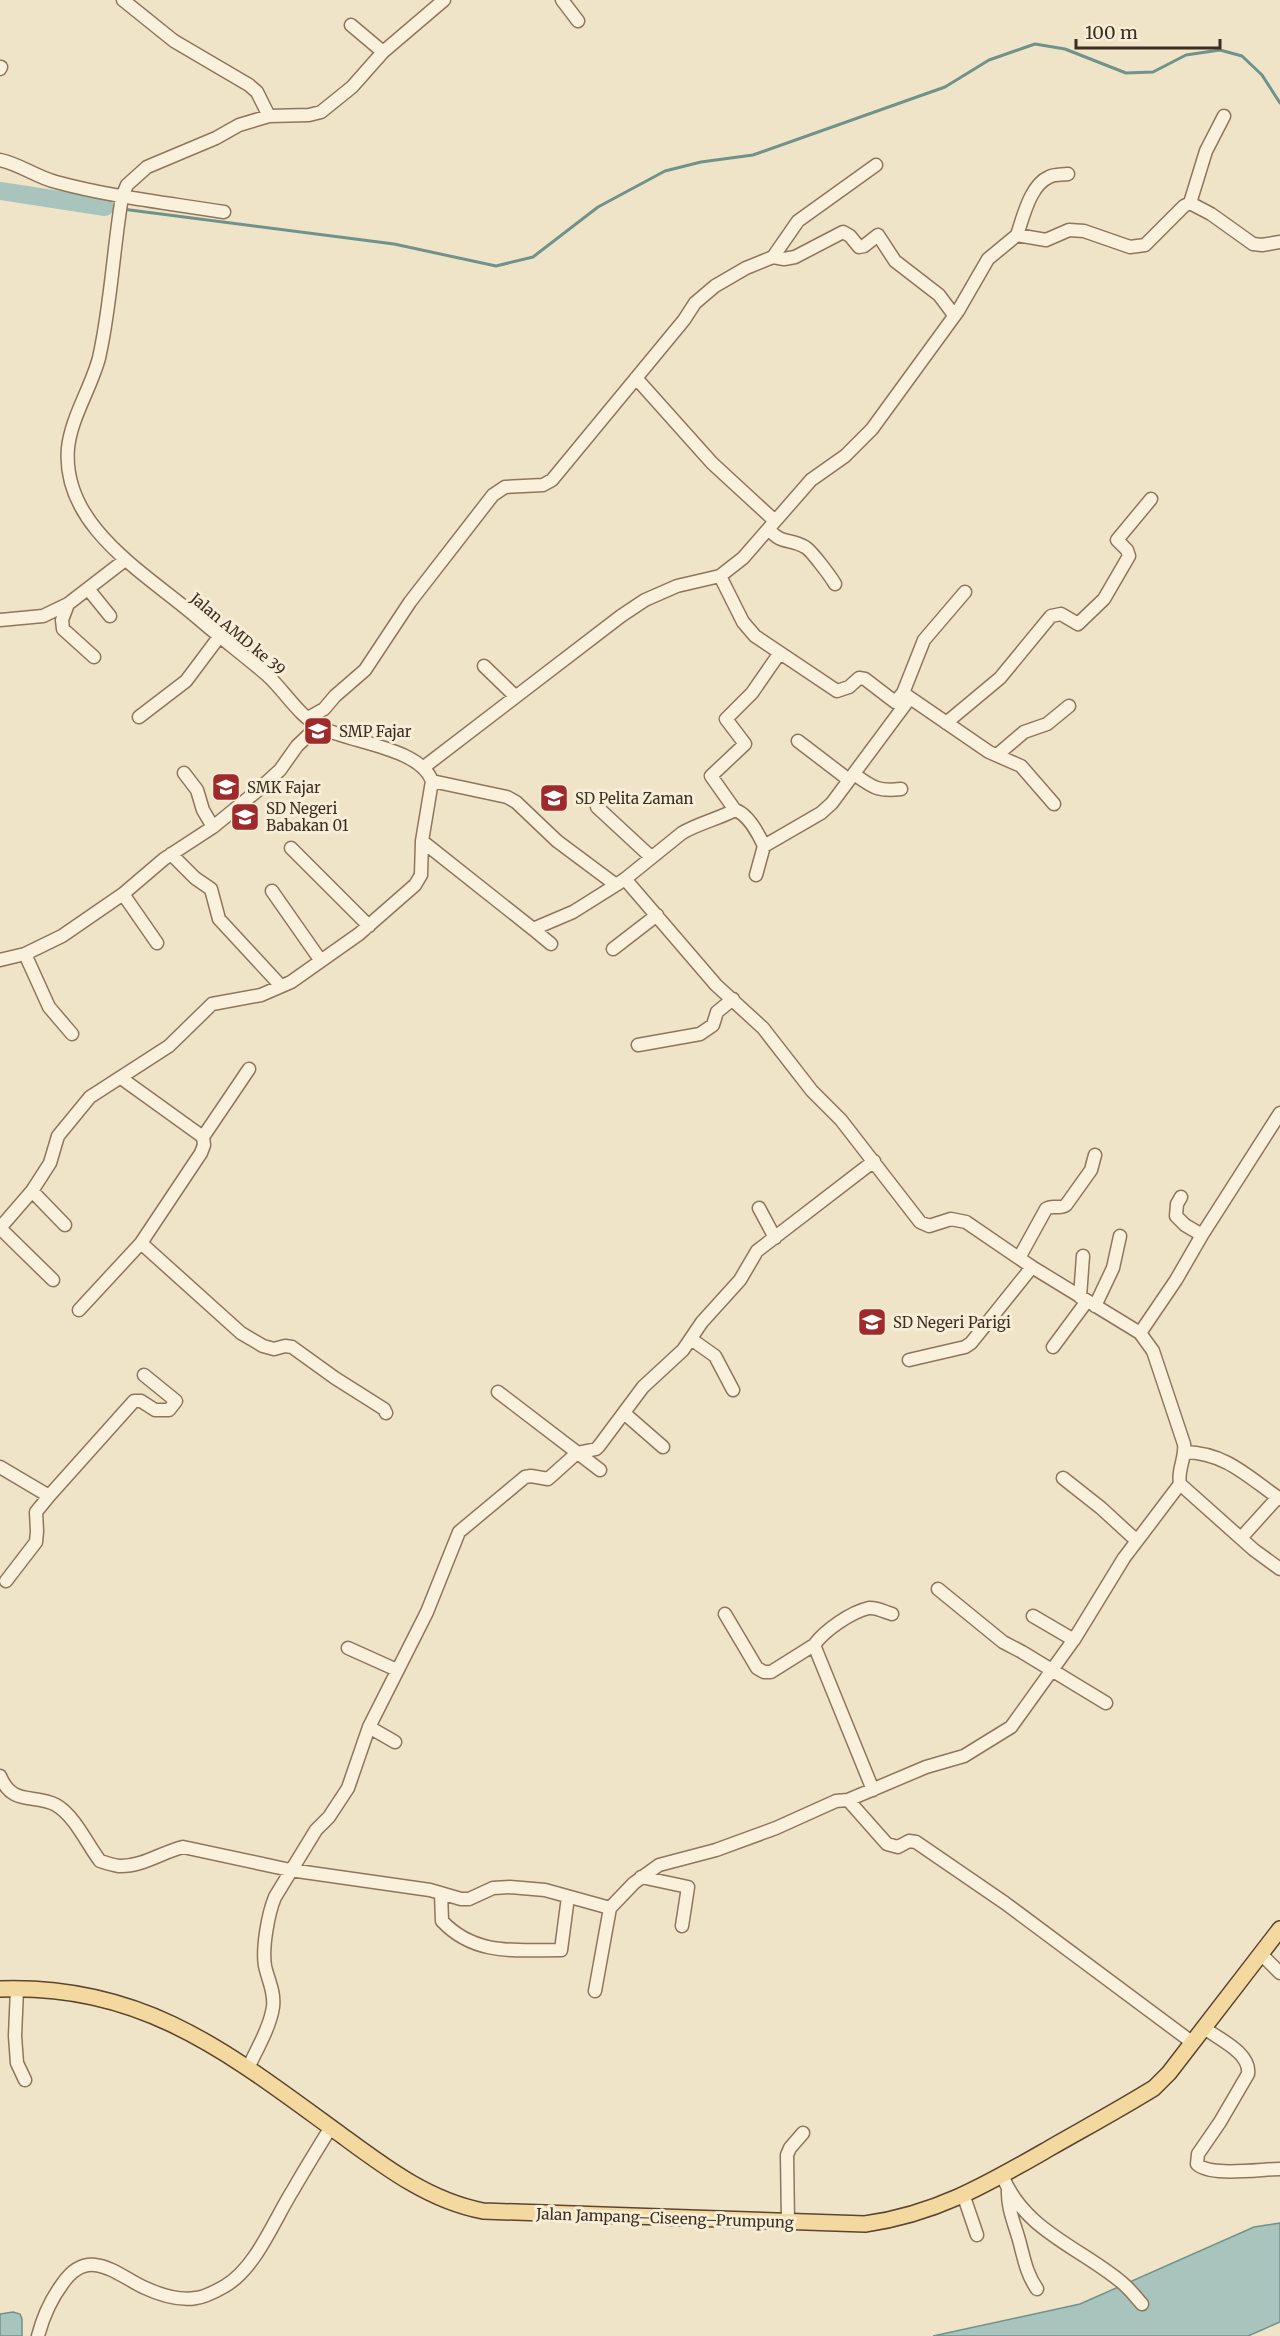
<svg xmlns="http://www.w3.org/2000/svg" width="1280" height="2336" viewBox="0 0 1280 2336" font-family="Merriweather,serif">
<rect width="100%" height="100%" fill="#f0e4c8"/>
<path fill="#a9c4bc" stroke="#6f938a" stroke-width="1.5" d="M1280 2223V2322L1248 2336H933L1080 2304 1254 2227Z
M13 2312 20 2314 22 2319V2336H0V2314Z"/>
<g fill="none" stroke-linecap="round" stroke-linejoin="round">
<path stroke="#6f938a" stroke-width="3" d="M105 207 115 209
M122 209 394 244 496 266 533 257 598 207 665 171 701 162 753 155 945 87 989 60 1035 44 1065 49 1126 73 1153 72 1186 55 1220 50 1242 56 1262 75 1280 103"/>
<path stroke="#a9c4bc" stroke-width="18" d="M0 191 105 207"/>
<g stroke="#8d765c" stroke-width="15">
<path id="minor" d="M123 0 174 41 249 85 257 92 269 116
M562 0 578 21
M351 25 383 52
M0 69 1 67
M0 160C20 164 36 177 56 182 111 197 168 203 224 212
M1190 203 1206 151 1224 116
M1017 235C1023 218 1030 185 1049 177 1054 174 1062 175 1068 174
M773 257 798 221 876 165
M636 378 712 463 775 521
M769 529C781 545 790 538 805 547 811 550 831 577 835 584
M720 576 743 622 755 636 837 691 849 687 859 678 865 679 895 702 903 693 989 752 1021 766 1054 804
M89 590 110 616
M68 604 62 620 63 629 94 657
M0 620 43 616 68 604 125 560
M484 666 515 696
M903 693 924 640 965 592
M139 717 186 681 219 637
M308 718 324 709 335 696 365 670 410 602 493 495 505 487 543 485 552 480 684 320 695 303 715 286 746 268 773 257 784 259 795 257 843 232 850 236 859 247 864 246 878 235 895 261 939 295 954 315
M946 723 1000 678 1051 616 1061 614 1078 624 1104 599 1129 556 1127 550 1117 540 1151 499
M798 741 849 780
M997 755 1024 732 1047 724 1069 706
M424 767 621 616 645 600 677 586 720 576 743 558 811 480 845 456 872 429 958 311 988 259 1017 235 1046 240 1069 230 1084 231 1130 247 1145 245 1184 206 1190 203 1211 214 1253 244 1262 245 1280 242
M184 773 197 790 203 810 213 827
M854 774C872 787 878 792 901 789
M432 781 507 797 516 802 557 841 616 885 625 879 716 985 763 1028 812 1091 841 1120 920 1222 929 1226 951 1219 966 1222 1032 1267 1140 1333 1153 1351 1184 1444C1186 1458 1177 1470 1180 1484L1254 1550 1280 1569
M597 807 651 857
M735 810 711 776 745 744 726 719 752 693 779 654
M422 841 533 929 573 912 616 885
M764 846 821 813 832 803 910 698
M291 848 369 926
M171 854 195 878 211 889 219 919 281 986
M625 879 682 833C699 823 718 819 735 810 748 814 759 835 764 846L756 875
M272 891 321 961
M123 894 157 943
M533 929 551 944
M613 949 657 915
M25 954 49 1007 72 1034
M0 960 25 954 62 936 123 894 164 859 213 827 257 791 280 770 297 746 318 726
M638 1045 700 1034 713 1025 717 1012 733 999
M121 1078 203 1137 204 1145 201 1153 141 1243 241 1333 263 1346 274 1349 285 1346 292 1347 335 1378 384 1409 386 1413
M203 1137 249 1069
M32 1191 65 1225
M1181 1197 1177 1204 1176 1216 1185 1225 1202 1235
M759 1208 775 1238
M1019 1258 1046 1209C1053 1204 1060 1210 1066 1205L1091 1170 1095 1155
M53 1280 0 1228 32 1191 50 1163 58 1136 90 1097 169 1046 212 1004 261 995 291 982 359 934 415 885 421 875 422 841 432 781C420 748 353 743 322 728 299 717 285 691 267 675 245 656 222 639 200 620 149 575 61 528 68 448 71 418 91 388 99 358 111 305 113 251 122 197L127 185 147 167 216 138 239 125 269 116 309 115 321 112 352 87 383 52 444 0
M1080 1297 1083 1256
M1095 1306 1113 1268 1120 1236
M79 1310 141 1243
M1140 1333 1176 1280 1202 1235 1280 1113
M691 1339 715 1356 733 1390
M1053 1347 1087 1301
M909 1360 965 1347 971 1343 1032 1267
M498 1392 600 1470
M624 1413 663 1447
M1185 1452C1226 1453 1248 1477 1280 1499
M0 1467 49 1496 134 1401H141L155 1410H169L176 1401 144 1375
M1063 1478 1101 1508 1137 1541
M1241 1538 1278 1497
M6 1581 36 1542 37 1531 36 1512 49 1496
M938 1589 1003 1642 1022 1652 1106 1703
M725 1614 757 1668 764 1672H771L814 1645 873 1790
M1033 1616 1074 1640
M814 1645C825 1630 851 1612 869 1608 876 1607 885 1612 892 1614
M348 1648 397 1670
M369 1727 395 1742
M0 1776C13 1807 34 1793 56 1805 75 1816 87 1844 100 1861 106 1863 113 1865 119 1866 142 1867 162 1852 183 1847L290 1870 430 1890 461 1899H469L493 1888 510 1887 545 1890 610 1908 634 1883 659 1865 716 1850 776 1828 836 1801 848 1800 926 1767 964 1756 1011 1727 1075 1638 1124 1558 1180 1484
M848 1800 887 1844 898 1847 909 1841 916 1842 1005 1903 1193 2043
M641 1877 688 1887 682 1926
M441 1893 442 1921C475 1956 516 1950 561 1950L568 1897
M1261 1954 1280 1973
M17 1989 15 2036 17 2063 25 2080
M595 1991 610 1908
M1204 2028C1219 2039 1251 2053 1248 2074L1220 2122 1198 2154 1197 2164C1210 2177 1261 2169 1280 2169
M248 2068C257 2049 270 2027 273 2007 275 1992 268 1980 265 1966 262 1948 268 1914 275 1897L316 1830 329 1817 348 1788 369 1727 427 1612 459 1532 525 1477 531 1476 548 1479 577 1453 596 1449 599 1446 643 1387 683 1350 702 1322 740 1280 757 1251 874 1161
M1002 2175C1024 2230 1077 2246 1120 2281 1128 2287 1135 2296 1142 2304
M1008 2188C1007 2208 1014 2222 1019 2240 1024 2258 1026 2273 1037 2289
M963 2194 977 2235
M788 2223 787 2155 790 2148 803 2133
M38 2336C43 2317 51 2299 63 2283 88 2247 115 2273 143 2287 158 2294 179 2301 196 2298 206 2297 216 2291 225 2286 256 2268 274 2220 293 2190 305 2169 318 2148 331 2127"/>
</g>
<g stroke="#5b4430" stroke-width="18">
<path id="major" d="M0 1989C147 1984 232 2056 344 2137 386 2168 430 2201 483 2211L865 2224C937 2214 989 2183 1050 2148 1085 2128 1120 2109 1154 2088L1169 2073 1280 1929"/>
</g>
<use href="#minor" stroke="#faf1dc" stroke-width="12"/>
<use href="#major" stroke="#f3d9a0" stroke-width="15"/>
</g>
<defs>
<g id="school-square" transform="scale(1.5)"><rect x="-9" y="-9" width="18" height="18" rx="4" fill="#9e2a2b" stroke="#f7eed8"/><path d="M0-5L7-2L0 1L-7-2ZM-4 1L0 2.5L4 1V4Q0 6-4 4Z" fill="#fff"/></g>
</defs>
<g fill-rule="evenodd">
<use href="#school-square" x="318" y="731"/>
<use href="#school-square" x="226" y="787"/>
<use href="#school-square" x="554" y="798"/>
<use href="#school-square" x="245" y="817"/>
<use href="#school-square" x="872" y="1322"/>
</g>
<g text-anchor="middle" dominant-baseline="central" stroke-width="6" stroke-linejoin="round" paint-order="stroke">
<g font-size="15" fill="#3d2e20" stroke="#f7eed8">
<text transform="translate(238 634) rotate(40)">Jalan AMD ke 39</text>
<text transform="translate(665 2218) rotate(2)">Jalan Jampang–Ciseeng–Prumpung</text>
</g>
<g font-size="15" fill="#3d2e20" stroke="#f7eed8" text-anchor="start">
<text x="339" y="731">SMP Fajar</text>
<text x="247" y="787">SMK Fajar</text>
<text x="575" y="798">SD Pelita Zaman</text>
<text x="266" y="808">SD Negeri<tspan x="266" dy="17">Babakan 01</tspan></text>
<text x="893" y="1322">SD Negeri Parigi</text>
</g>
</g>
<path d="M1076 39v9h144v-9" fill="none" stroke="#3d2e20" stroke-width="3"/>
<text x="1085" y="39" font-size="18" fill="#3d2e20" stroke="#f7eed8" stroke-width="4.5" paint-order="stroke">100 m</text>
</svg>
